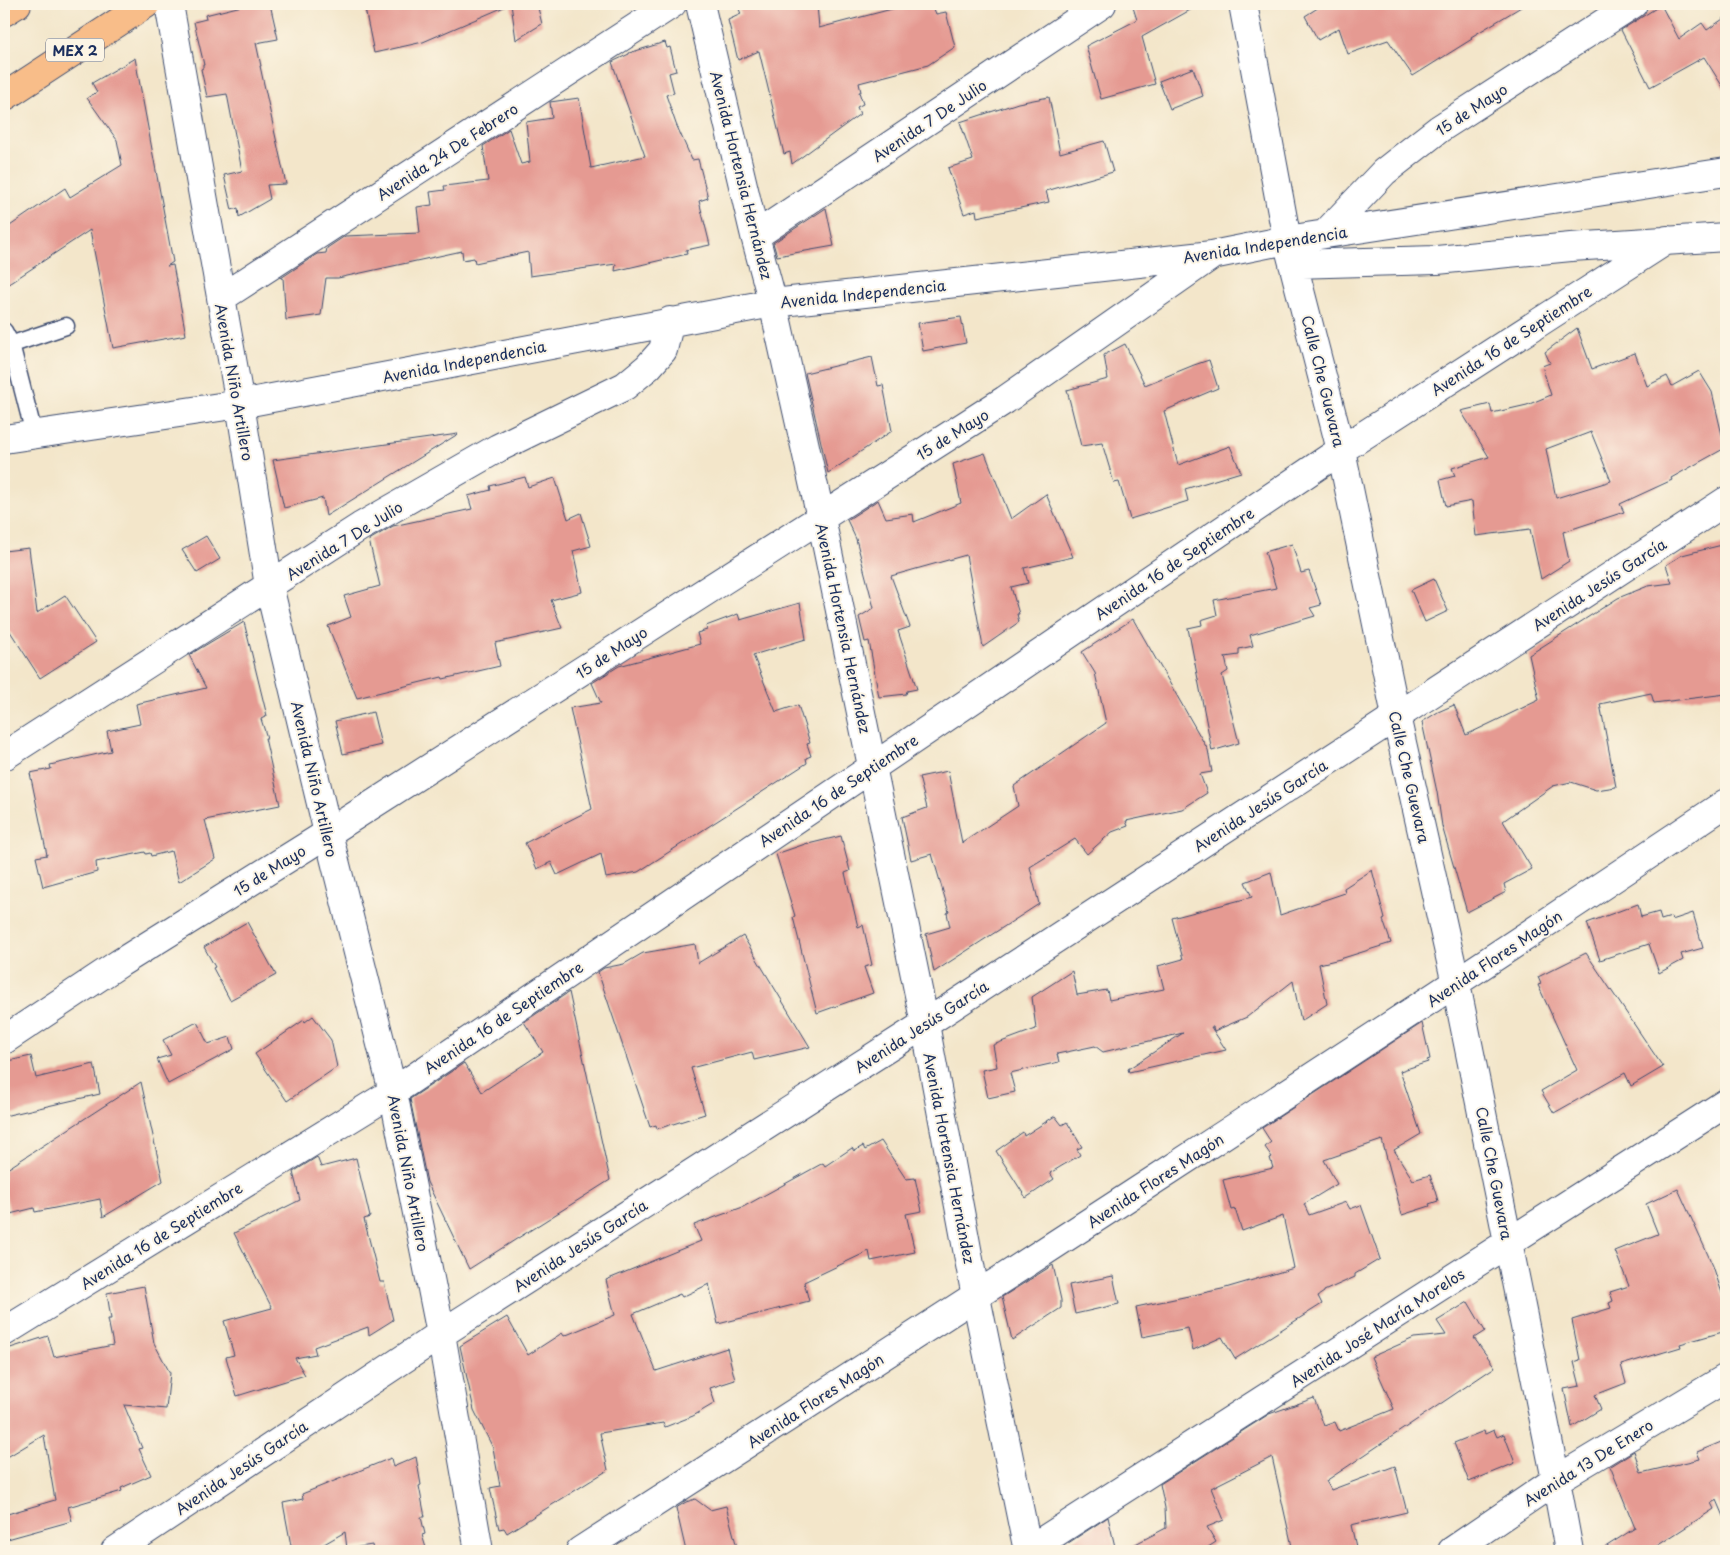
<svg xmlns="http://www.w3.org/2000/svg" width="1730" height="1555" viewBox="0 0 1730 1555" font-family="'Playpen Sans',sans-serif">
<rect width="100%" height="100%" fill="#fcf5e5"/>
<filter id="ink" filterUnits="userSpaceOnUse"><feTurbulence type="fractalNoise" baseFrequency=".02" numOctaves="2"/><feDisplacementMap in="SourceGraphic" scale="10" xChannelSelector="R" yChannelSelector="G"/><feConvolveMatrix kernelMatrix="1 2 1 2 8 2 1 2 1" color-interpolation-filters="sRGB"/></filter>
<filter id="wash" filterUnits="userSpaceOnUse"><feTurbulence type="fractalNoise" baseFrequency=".0096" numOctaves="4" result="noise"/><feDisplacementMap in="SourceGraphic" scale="20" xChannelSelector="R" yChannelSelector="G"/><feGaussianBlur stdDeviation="1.12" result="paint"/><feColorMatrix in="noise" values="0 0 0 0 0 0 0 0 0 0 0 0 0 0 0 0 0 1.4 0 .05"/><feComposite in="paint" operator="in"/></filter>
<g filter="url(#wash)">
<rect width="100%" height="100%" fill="#f3e6ca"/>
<g id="blocks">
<path fill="#e59a92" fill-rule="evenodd" d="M250 4H270L278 39 256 43 261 66H260L286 184 267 185 270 199 239 217 238 208 232 210 224 175 242 171 227 94 207 97 201 69 203 68V65H204L194 22 206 19 205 15Z
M364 4H537L542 24 516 40 511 4 423 42 374 53Z
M737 4H817L819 28 911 4H932L936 14 946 12 955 47 928 65 859 83 861 92H859L863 104 857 107 860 114 792 164 790 152 784 154 759 51 738 60 728 20 741 14Z
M1132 4H1201L1142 37 1155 84 1101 99 1086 46 1137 20Z
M1324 4H1526L1471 37 1472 39 1413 76 1388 40 1348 54 1339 28 1318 40 1305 16Z
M1661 5 1679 39 1702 23 1707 30 1726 17V92L1704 57 1650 87 1621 30Z
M665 42 667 48 670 47 676 71 669 73 674 93 666 95 676 124 692 160 698 159 708 198 699 201 710 245 686 250 687 254 615 271 616 264 530 276 528 252 475 263 474 258 463 260 462 251 338 278H326L321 315 286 320 283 278H281L317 254 326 253 327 248 345 236 420 233 417 207 432 205 430 192 445 190 444 186 488 181 483 146 509 129 521 164 530 162 526 122 552 118 550 102 579 98 591 168 645 156 612 62 629 54V53Z
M135 58 173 262 167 266 173 265 186 335 113 348 90 230 4 287V230L65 188 70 197 122 165 117 140 87 98 97 92 92 83Z
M1193 68 1203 96 1170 109 1159 81Z
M1049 97 1060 153 1104 141 1113 172 1046 191 1049 202 977 217 976 210 964 214 948 168 973 160 960 122 1018 103Z
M826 208 834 246 777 256 773 243Z
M961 317 966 343 923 351 918 323Z
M1577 328 1592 369 1635 353 1647 386 1667 376 1672 386 1699 371 1712 392 1725 448 1671 478 1672 480 1620 504 1624 512 1563 532 1569 561 1541 579 1530 529 1476 536 1472 501 1446 506 1440 480 1455 476 1452 468 1489 457 1461 411 1490 404 1492 413 1527 405 1551 395 1542 366 1550 363 1545 352ZM1591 432 1611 481 1556 498 1546 449Z
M1125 344 1145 385 1194 365 1209 360 1218 388 1164 411 1178 465 1230 446 1241 472 1185 489 1188 501 1130 519 1119 482 1114 483 1102 443 1081 446 1067 390 1108 379 1104 355Z
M872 357 878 386 883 385 892 431 828 473 805 373Z
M458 434 326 516 323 498 284 508 273 460Z
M985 453 1011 519 1046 494 1073 557 1024 568 1028 583 1011 587 1019 614H1017L1019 622 983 647 966 555 891 576 910 627 898 631 917 689 907 691 906 694 879 697 869 641 865 642 859 617 874 608 856 539 847 520 878 500 886 518 913 514 914 522 961 503 953 464Z
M525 477 528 487 555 478 568 519 581 513 591 546 573 551 582 592 551 600 562 628 495 643 500 666 443 679 442 677 357 698 328 626 351 617 344 596 380 586 369 540 393 526 472 509 468 496 491 490 490 486Z
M206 536 220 559 197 573 182 550Z
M1292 544 1301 573 1309 571 1321 605 1310 608 1315 616 1250 635 1253 646 1239 649V655L1225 657 1228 671 1222 675 1239 743 1212 751 1188 628 1202 625 1201 620 1217 615 1214 600 1276 588 1265 552Z
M1726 544V694L1654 703 1651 693 1600 704 1616 787 1596 790 1571 782 1553 786 1503 821 1532 869 1504 884 1506 892 1467 912 1442 826 1437 792 1422 722 1438 712 1454 705 1466 735 1539 700 1529 655 1618 598 1648 586 1672 583 1666 565 1682 555Z
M29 548 37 613 65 595 96 642 40 678 4 622V551Z
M1434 579 1448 611 1425 622 1411 590Z
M800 603 806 639 753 655 776 712 798 705 810 743 807 744 811 756 806 758 807 763 638 872 606 878 601 854 557 875 551 862 537 869 525 843 592 809 570 708 601 703 592 683 619 666 700 644 697 633 707 630 706 626 738 614 740 620Z
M1133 619 1208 750 1212 772 1200 774 1207 793 1182 809 1126 821 1128 826 1112 832 1087 854 1075 839 1030 867 1039 904 934 972 926 934 950 927 947 913 949 912 932 854 911 860 902 817 927 808 919 777 948 771 962 843 1018 806 1014 786 1106 723 1095 673 1082 652Z
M244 622 267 716 261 719 267 738H265L280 805 205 820 215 859 179 882 171 851 151 856 150 853 146 854 145 852 96 862 97 872 43 887 36 857 47 855 30 773 51 769 50 765 111 751 107 731 140 724 136 704 206 688 189 655Z
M373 712 381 745 343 754 335 721Z
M841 836 850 871 845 873 858 927 863 925 872 965 864 967 873 993 817 1013 793 917 795 916 776 854 808 843V844Z
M1372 870 1385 919 1383 920 1391 943 1340 959 1319 964 1327 1004 1301 1021 1293 981 1247 1017 1214 1031 1213 1027H1211L1226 1050 1129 1072 1128 1069 1183 1033 1103 1052 1095 1046 1057 1054 1059 1062 1010 1073 1015 1092 988 1098 982 1070 997 1067 993 1045 1036 1029 1032 997 1072 971 1077 995 1107 990 1109 1000 1164 989 1158 966 1183 959 1172 918 1252 897 1245 882 1271 872 1280 915 1345 893 1344 888Z
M1638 904 1641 917 1659 912 1661 920 1671 917 1672 920 1693 913 1703 948 1681 954 1683 960 1659 973 1649 944 1600 960 1587 923Z
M247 922 276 975 230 1000 213 968 215 967 204 947Z
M743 936 810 1047 754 1060 752 1052 691 1068 705 1114 657 1129 656 1125 650 1127 598 972 604 968 624 964 643 953 695 944 698 963Z
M1586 953 1663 1067 1631 1086 1625 1073 1554 1113 1541 1091 1577 1070 1538 985 1541 984 1538 977Z
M569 992 610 1180 469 1269 427 1182 410 1099 464 1063 482 1092 543 1052 524 1022Z
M313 1016 331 1040 337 1067 287 1101 255 1054 304 1020 305 1022Z
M197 1022 208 1044 230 1037 234 1049 168 1084 157 1059 171 1055 163 1040Z
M1422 1023 1430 1059 1427 1060 1428 1062 1400 1071 1421 1134 1394 1150 1413 1180 1430 1175 1438 1201 1429 1204 1430 1206 1402 1215 1382 1140 1324 1160 1337 1184 1304 1204 1309 1215 1346 1202 1350 1209 1361 1205 1380 1259 1355 1274V1277L1324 1291V1292L1318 1296 1322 1304 1235 1359 1222 1337 1193 1350 1188 1328 1142 1337 1136 1307 1222 1289 1294 1268 1283 1216 1242 1231 1235 1209 1231 1210 1223 1180 1273 1168 1270 1158 1272 1157 1265 1147 1271 1142 1262 1128Z
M31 1056 36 1078 94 1064 100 1094 4 1116V1062Z
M141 1082 163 1181 103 1217 100 1199 35 1212 34 1208 10 1214 4 1188V1171Z
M1055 1116 1062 1125 1067 1122 1082 1147 1077 1149 1080 1155 1050 1173 1054 1179 1026 1198 996 1151 1023 1132 1024 1136Z
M881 1141 906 1179 915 1178 922 1211 906 1214 915 1252 871 1261 869 1251 804 1282 809 1301 718 1324 709 1284 682 1297 680 1294 633 1314 656 1371 727 1348 735 1380 710 1388 715 1403 693 1416 665 1427 663 1423 600 1433 608 1470 507 1533 504 1528 499 1529 490 1488 500 1486 493 1448 474 1410 460 1346 507 1317 528 1355 562 1333 564 1336 615 1315 606 1280 701 1241 694 1225 743 1207 823 1163 825 1166 852 1148 854 1151 863 1146 865 1150Z
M317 1157 321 1167 356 1158 370 1217 364 1219 380 1282H384L393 1320 369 1335 368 1327 314 1347 316 1354 295 1358 305 1375 237 1396 226 1357 234 1355 224 1321 272 1308 234 1233 300 1200 293 1172Z
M1678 1189 1713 1266 1726 1305V1331L1680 1344 1681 1347 1621 1365 1626 1383 1595 1395 1601 1409 1572 1427 1564 1389 1580 1386 1574 1362 1580 1360 1572 1320 1611 1308 1609 1303 1613 1301 1610 1292 1629 1286 1615 1251 1658 1234 1646 1204Z
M1053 1265 1061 1300V1308L1012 1340 1002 1297Z
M1113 1276 1119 1304 1075 1314 1069 1285Z
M144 1286 154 1343 170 1373 166 1409 124 1405 142 1448 139 1449 151 1475 121 1488 122 1491 68 1507 72 1521 4 1540V1515L55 1500 44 1435 4 1459V1350L48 1336 54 1357 113 1345 108 1319H111L107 1293Z
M1468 1302 1485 1331 1474 1338 1495 1367 1326 1481 1331 1490 1395 1466 1407 1512 1351 1525 1357 1551H1293L1272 1457 1211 1488 1224 1520 1207 1527 1216 1542 1202 1551H1122L1166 1528 1165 1508 1160 1484 1269 1414 1314 1398 1324 1426 1335 1422 1339 1431 1394 1409 1371 1357 1414 1338 1446 1335 1437 1321Z
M1494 1430 1497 1437 1504 1434 1515 1463 1469 1482 1454 1443 1484 1431 1485 1434Z
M1726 1440V1521L1717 1500 1711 1503 1714 1509 1649 1551H1599L1635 1528 1610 1466 1634 1451 1641 1473 1700 1459 1697 1452Z
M416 1457 421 1485 419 1486 425 1517H421L425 1534 422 1535 427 1551H373L372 1545 347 1549 345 1532 312 1551H292L283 1503 303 1499 302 1494 391 1458 393 1467Z
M695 1499 710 1510 726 1506 738 1551H686L676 1508 686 1502Z
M1108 1517 1116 1551H1056Z"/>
</g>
</g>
<g filter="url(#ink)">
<use href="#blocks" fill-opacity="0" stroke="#3b4a6e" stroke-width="1"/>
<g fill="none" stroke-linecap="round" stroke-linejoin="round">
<g stroke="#3b4a6e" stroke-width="19">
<path id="lane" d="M4 331 11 344 34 434
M4 347 66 326"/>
</g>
<g stroke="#3b4a6e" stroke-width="30">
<path id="street" d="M169 4 240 404 269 586 328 833 393 1092 441 1334 479 1551
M700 4 755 236 773 303 821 518 925 1024 976 1297 1028 1551
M1243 4 1287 240 1341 450 1396 716 1456 984 1556 1480 1569 1551
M1325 234 1384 172 1439 129 1633 4
M755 236 1102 4
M1293 264 1437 260 1571 247 1726 237
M221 298 672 4
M4 439 240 404 773 303 1212 255 1287 240 1726 172
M4 756 360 527 498 448 625 386 648 367 663 350 670 321
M4 1040 120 963 328 833 1005 400 1211 256
M4 1332 393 1092 1341 450 1667 240
M115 1551 441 1334 925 1024 1726 501
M580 1551C964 1304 1347 1057 1726 803
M1027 1551 1726 1103
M1452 1551 1556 1480 1726 1378"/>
</g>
<g stroke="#3b4a6e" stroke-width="30">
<path id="primary" d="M4 12 17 4
M4 97 146 4"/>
</g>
<use href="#lane" stroke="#fff" stroke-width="16"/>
<use href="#street" stroke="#fff" stroke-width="28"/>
<use href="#primary" stroke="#f8bd89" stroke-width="28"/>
</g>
</g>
<g text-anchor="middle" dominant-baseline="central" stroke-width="4" stroke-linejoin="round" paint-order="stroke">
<rect fill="#fcf5e5" stroke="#5e6a86" stroke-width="1" x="46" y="38.5" width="58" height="23" rx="4"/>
<g font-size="14" font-weight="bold" fill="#1b2f5e">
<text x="75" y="50">MEX 2</text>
</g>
<g font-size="15" fill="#1b2f5e" stroke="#fcf5e5">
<text transform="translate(1471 109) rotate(-33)">15 de Mayo</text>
<text transform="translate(929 120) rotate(-34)">Avenida 7 De Julio</text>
<text transform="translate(447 151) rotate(-33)">Avenida 24 De Febrero</text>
<text transform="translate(742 175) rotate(76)">Avenida Hortensia Hernández</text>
<text transform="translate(1265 244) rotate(-9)">Avenida Independencia</text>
<text transform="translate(863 293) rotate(-6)">Avenida Independencia</text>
<text transform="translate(1511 340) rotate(-33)">Avenida 16 de Septiembre</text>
<text transform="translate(464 361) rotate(-11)">Avenida Independencia</text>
<text transform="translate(1324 381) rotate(76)">Calle Che Guevara</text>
<text transform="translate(235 382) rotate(80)">Avenida Niño Artillero</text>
<text transform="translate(952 434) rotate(-32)">15 de Mayo</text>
<text transform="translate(344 540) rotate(-32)">Avenida 7 De Julio</text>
<text transform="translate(1174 563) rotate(-34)">Avenida 16 de Septiembre</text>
<text transform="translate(1599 584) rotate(-33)">Avenida Jesús García</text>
<text transform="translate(844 628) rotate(78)">Avenida Hortensia Hernández</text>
<text transform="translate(611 652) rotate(-33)">15 de Mayo</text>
<text transform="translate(1410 777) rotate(77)">Calle Che Guevara</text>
<text transform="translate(315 779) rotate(77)">Avenida Niño Artillero</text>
<text transform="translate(838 790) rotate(-34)">Avenida 16 de Septiembre</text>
<text transform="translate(1260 805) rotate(-33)">Avenida Jesús García</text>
<text transform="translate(269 870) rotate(-32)">15 de Mayo</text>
<text transform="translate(1494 958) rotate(-34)">Avenida Flores Magón</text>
<text transform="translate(503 1017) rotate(-34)">Avenida 16 de Septiembre</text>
<text transform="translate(921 1026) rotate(-33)">Avenida Jesús García</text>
<text transform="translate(950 1158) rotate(79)">Avenida Hortensia Hernández</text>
<text transform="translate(409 1173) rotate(79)">Avenida Niño Artillero</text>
<text transform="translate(1495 1173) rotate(79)">Calle Che Guevara</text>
<text transform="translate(1155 1180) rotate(-33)">Avenida Flores Magón</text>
<text transform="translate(161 1235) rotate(-32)">Avenida 16 de Septiembre</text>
<text transform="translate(580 1245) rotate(-33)">Avenida Jesús García</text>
<text transform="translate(1377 1327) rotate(-33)">Avenida José María Morelos</text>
<text transform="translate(815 1400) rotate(-33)">Avenida Flores Magón</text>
<text transform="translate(1588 1462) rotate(-32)">Avenida 13 De Enero</text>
<text transform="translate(241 1467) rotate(-34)">Avenida Jesús García</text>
</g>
</g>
<rect width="1730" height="1555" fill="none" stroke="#fcf5e5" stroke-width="20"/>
</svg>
